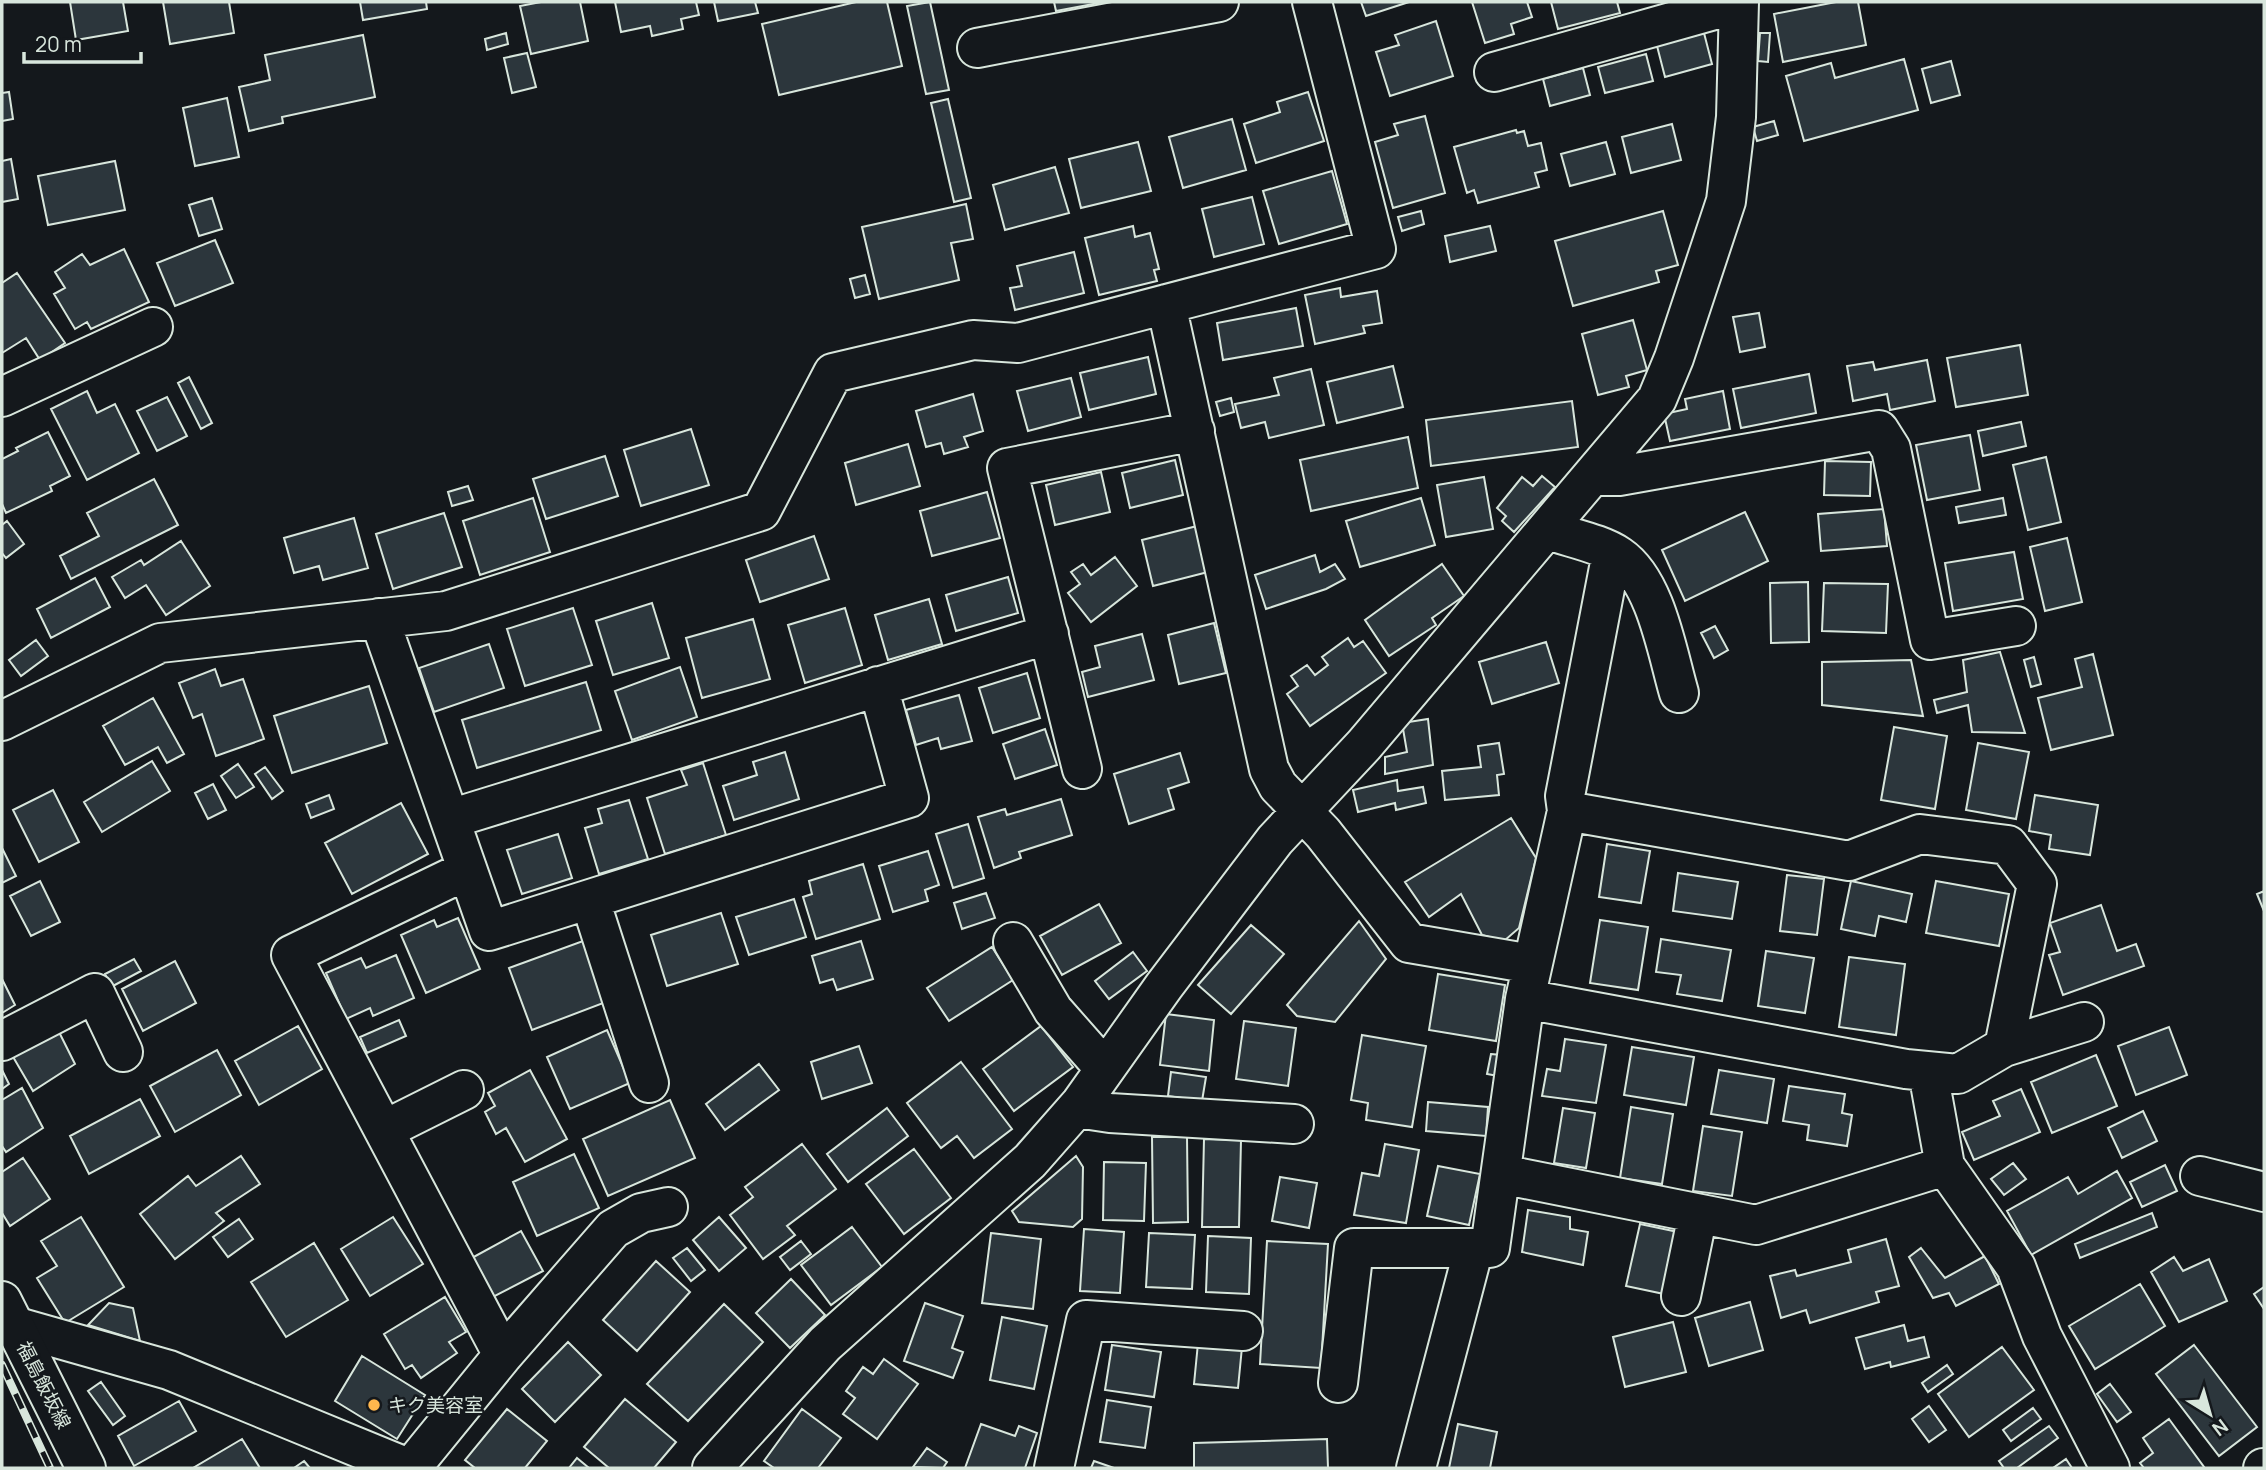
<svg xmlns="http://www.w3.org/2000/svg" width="2266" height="1470" viewBox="0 0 2266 1470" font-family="Manrope,'Noto Sans JP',sans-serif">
<rect width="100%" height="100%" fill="#14181c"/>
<path fill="#2c363c" stroke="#d8e6dc" stroke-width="2" d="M70 2H123L128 31 76 40Z
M163 2H229L234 33 170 44Z
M360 2H426L427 9 363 20Z
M541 2H580L588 41 531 54 520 6Z
M615 2H696L699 15 681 19 683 29 652 36 650 26 621 32Z
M714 2H755L758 13 718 21Z
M856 2H887L902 66 779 95 762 24Z
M930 2 949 90 926 94 907 6Z
M1054 2H1104L1056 11Z
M1361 2H1409L1366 16Z
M1472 2H1527L1532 17 1511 24 1514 34 1485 43Z
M1551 2H1617L1620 13 1558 29Z
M1836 2H1858L1866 45 1783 62 1774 14Z
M1436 21 1453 76 1390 96 1376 52 1399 45 1395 35Z
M506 33 508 44 487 50 485 39Z
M1704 33 1712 64 1665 77 1657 46Z
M1760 33H1770L1768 62 1758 61Z
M363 35 375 97 282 117 283 123 249 131 239 87 270 80 265 55Z
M527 53 536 87 512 93 504 58Z
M1646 54 1653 81 1605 93 1598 67Z
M1904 59 1918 110 1804 141 1786 76 1831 63 1835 78Z
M1951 61 1960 95 1931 103 1922 69Z
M1583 68 1590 95 1550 106 1543 79Z
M9 92 13 119 2 121V93Z
M1308 92 1324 141 1256 163 1244 124 1280 112 1277 102Z
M227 98 239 157 195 166 183 108Z
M948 99 971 198 954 202 931 103Z
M1425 116 1445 193 1393 208 1375 142 1398 135 1394 124Z
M1232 119 1246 170 1183 188 1169 137Z
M1774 121 1778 135 1757 141 1753 127Z
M1672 124 1681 160 1631 173 1622 137Z
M1516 130 1517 133 1524 131 1528 146 1541 143 1547 170 1535 173 1539 187 1478 203 1474 190 1467 193 1454 147Z
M1138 142 1151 191 1081 208 1069 159Z
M1606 142 1615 174 1570 186 1561 154Z
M11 159 18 199 2 202V161Z
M115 161 125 210 48 225 38 176Z
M1055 167 1069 213 1005 230 993 185Z
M1332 171 1347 224 1279 244 1263 191Z
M1252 197 1264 244 1214 257 1202 209Z
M212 198 222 229 199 236 189 205Z
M966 204 973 239 951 243 959 280 879 299 862 227Z
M1421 211 1424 224 1402 231 1398 217Z
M1663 211 1678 265 1656 271 1659 282 1573 306 1555 241Z
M1133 226 1135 237 1150 233 1159 269 1154 270 1157 281 1099 295 1085 238Z
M1490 226 1496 251 1450 262 1445 236Z
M215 240 233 283 175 306 157 263Z
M124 249 149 302 91 329 87 322 75 329 54 294 65 288 55 272 82 254 90 265Z
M1074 252 1084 293 1015 310 1010 288 1022 286 1017 266Z
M17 273 65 343 40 360 26 338 2 353V283Z
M865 275 870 294 855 298 850 279Z
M1340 288 1341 297 1377 291 1382 323 1363 326 1365 333 1315 344 1305 295Z
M1296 308 1303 346 1223 360 1217 323Z
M1759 313 1765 347 1740 352 1733 317Z
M1633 320 1647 370 1626 376 1629 387 1598 395 1582 334Z
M2020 345 2028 395 1956 407 1947 358Z
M1148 357 1156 394 1089 410 1080 373Z
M1927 360 1935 401 1890 410 1887 394 1853 401 1847 366 1873 362 1875 370Z
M1393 366 1403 407 1337 423 1327 382Z
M1311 369 1324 425 1269 438 1265 422 1241 428 1235 404 1279 395 1274 378Z
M1809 374 1816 413 1741 428 1733 389Z
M189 377 212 423 201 429 178 383Z
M1071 378 1081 417 1028 431 1017 391Z
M87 391 97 413 115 404 139 453 87 480 51 409Z
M1723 391 1730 429 1670 441 1664 414 1687 409 1685 399Z
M973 394 983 431 964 437 968 447 944 454 941 443 926 447 916 411Z
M167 397 187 436 157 451 137 411Z
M1231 398 1234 412 1220 416 1216 402Z
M1572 401 1578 447 1431 466 1426 420Z
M2021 422 2026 446 1983 456 1978 431Z
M691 429 709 485 641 506 624 450Z
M48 432 70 476 50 486 52 491 6 513 2 504V459L18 451 16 448Z
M1970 435 1980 490 1927 500 1916 445Z
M1408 437 1418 488 1311 511 1300 460Z
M908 444 920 486 856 505 845 463Z
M605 456 618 496 546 519 533 479Z
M2046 457 2061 522 2028 530 2013 465Z
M1175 460 1183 495 1130 508 1122 473Z
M1825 461 1871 462 1870 496 1824 495Z
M1101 472 1110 512 1055 525 1046 485Z
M1542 476 1555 487 1514 532 1502 521 1506 516 1497 508 1522 477 1533 486Z
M1484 477 1493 529 1446 537 1437 485Z
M154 479 178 525 71 579 60 556 99 536 87 513Z
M468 486 473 500 452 506 448 492Z
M987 492 1000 538 932 556 920 511Z
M533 498 550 552 480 575 463 521Z
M1421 498 1435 545 1360 567 1346 521Z
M2003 498 2006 515 1959 523 1956 507Z
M1884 509 1887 546 1821 551 1818 514Z
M1745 512 1768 561 1685 601 1662 550Z
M444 513 462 567 393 589 376 534Z
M354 518 368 568 323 580 319 566 294 573 284 538Z
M7 521 24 544 6 558 2 553V525Z
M1197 526 1208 572 1153 586 1142 540Z
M814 536 829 579 760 602 746 560Z
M2067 538 2082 602 2045 611 2030 547Z
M181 541 210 586 166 615 146 585 125 598 112 577 141 560 144 565Z
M2014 552 2023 599 1953 611 1945 563Z
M1315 555 1320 572 1335 564 1345 579 1326 589 1266 609 1255 575Z
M1115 557 1137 586 1091 622 1068 593 1080 584 1071 572 1083 564 1091 575Z
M1442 564 1464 596 1432 618 1436 625 1389 656 1365 620Z
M1008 577 1018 613 956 631 946 595Z
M95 578 110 607 51 638 37 609Z
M1808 582 1809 642 1771 643 1770 583Z
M1824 583 1888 584 1886 633 1822 631Z
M929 599 942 644 888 660 875 615Z
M652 603 669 658 613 675 596 621Z
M573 608 592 665 525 686 507 629Z
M845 608 862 665 805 683 788 625Z
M753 619 770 679 702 698 686 638Z
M1214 623 1226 673 1179 684 1168 635Z
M1715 626 1728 650 1714 658 1701 633Z
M1142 634 1154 680 1088 697 1082 672 1100 667 1095 646Z
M1348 638 1354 647 1363 641 1386 673 1310 726 1287 694 1298 686 1291 676 1307 665 1315 675 1328 665 1322 657Z
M36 640 48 656 21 676 9 660Z
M1546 642 1559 683 1492 704 1479 662Z
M489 644 504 688 434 712 419 668Z
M2000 652 2025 733 1972 732 1968 705 1937 713 1934 700 1967 692 1963 660Z
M2093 654 2113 735 2051 750 2038 698 2082 687 2075 659Z
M2034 657 2041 684 2031 687 2024 660Z
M1911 660 1923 716 1822 705V662Z
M680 667 697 717 632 740 615 691Z
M215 669 221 686 243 679 264 739 216 756 202 714 193 718 179 683Z
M1027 673 1040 718 993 733 979 688Z
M586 682 601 730 477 768 462 720Z
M369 686 387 743 292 773 274 716Z
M959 695 972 741 941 749 938 738 916 745 906 710Z
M153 698 184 754 167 763 158 747 125 765 103 726Z
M1428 719 1433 765 1385 774V757L1407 752 1402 723Z
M1894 727 1947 736 1935 809 1881 800Z
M1045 729 1057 765 1015 779 1003 744Z
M1499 743 1504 774 1497 775 1499 795 1445 800 1442 771 1481 767 1478 746Z
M1978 743 2029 752 2016 819 1966 810Z
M785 752 799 799 734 820 723 786 757 775 753 762Z
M1180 753 1189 782 1168 789 1174 809 1129 824 1114 774Z
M152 761 170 791 102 832 84 802Z
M703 763 726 835 665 854 647 798 687 785 681 770Z
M238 764 254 787 236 798 221 776Z
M265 767 283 791 272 799 255 774Z
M1397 780 1398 791 1423 787 1426 803 1396 810 1395 803 1358 812 1353 790Z
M213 784 226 810 208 819 195 793Z
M53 790 79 842 39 862 13 810Z
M329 795 334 809 311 818 306 804Z
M2035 795 2098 805 2090 855 2049 849 2051 835 2029 831Z
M1061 799 1072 835 1019 852 1021 858 994 868 978 817 1005 809 1007 815Z
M629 800 648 859 599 874 585 828 602 823 598 809Z
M401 803 428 854 352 894 325 843Z
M1511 818 1536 858 1519 928 1504 941 1482 935 1461 894 1429 917 1405 882Z
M968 824 984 878 953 888 936 834Z
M558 834 572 878 522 894 507 850Z
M1607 844 1650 851 1641 903 1599 897Z
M2 848 16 876 2 883Z
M928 851 939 885 925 890 928 901 893 912 879 866Z
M863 864 880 919 816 939 803 897 812 894 809 881Z
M1678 873 1738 882 1732 919 1673 911Z
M1787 875 1824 879 1817 935 1780 931Z
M40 881 60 922 31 936 10 896Z
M1851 881 1912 894 1906 922 1879 916 1875 936 1841 929Z
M1936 881 2009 894 1999 946 1926 933Z
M2264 891V911L2257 894Z
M986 893 995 918 962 929 954 903Z
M794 899 806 937 749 955 736 917Z
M1099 904 1121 943 1062 975 1040 936Z
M2101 905 2117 951 2136 944 2144 966 2063 995 2049 955 2060 952 2050 923Z
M721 913 738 964 667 986 651 935Z
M458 918 480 969 426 993 401 935 434 920 437 927Z
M1600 920 1648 927 1638 990 1590 983Z
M1359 921 1386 959 1335 1022 1297 1016 1287 1005Z
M1251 925 1284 954 1231 1014 1198 985Z
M1661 939 1731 950 1722 1001 1677 994 1681 975 1656 972Z
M583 941 606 1002 532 1030 509 968Z
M861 941 873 979 837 990 833 979 820 983 812 956Z
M992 947 1013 980 949 1021 927 988Z
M1766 951 1814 958 1805 1013 1758 1006Z
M1133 952 1147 971 1109 999 1095 981Z
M396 955 414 998 373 1016 370 1008 346 1019 326 973 361 958 366 968Z
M1849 957 1905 964 1896 1035 1839 1027Z
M134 959 141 971 111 987 105 974Z
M175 961 196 1003 143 1031 122 989Z
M1438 974 1505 985 1496 1041 1429 1030Z
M2 979 15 1005 2 1013Z
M1166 1014 1214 1020 1209 1071 1160 1065Z
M399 1020 406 1036 367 1053 360 1037Z
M1244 1021 1296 1028 1288 1086 1236 1079Z
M56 1026 75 1064 33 1091 9 1050Z
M298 1026 322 1069 259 1105 235 1061Z
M1041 1026 1073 1067 1014 1111 983 1069Z
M2169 1027 2187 1075 2136 1095 2118 1046Z
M607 1030 630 1083 570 1109 547 1057Z
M1362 1035 1426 1046 1412 1127 1366 1120 1368 1103 1351 1100Z
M1565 1039 1606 1045 1596 1103 1542 1096 1547 1069 1560 1071Z
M859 1046 872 1083 822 1099 811 1062Z
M1632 1047 1694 1057 1686 1105 1624 1095Z
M217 1050 241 1095 175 1132 150 1086Z
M1491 1054 1501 1055 1498 1076 1487 1074Z
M2096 1055 2117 1106 2052 1133 2031 1082Z
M961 1062 1012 1129 974 1158 957 1136 941 1148 907 1103Z
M759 1064 779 1090 725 1130 706 1104Z
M2 1070 9 1084 2 1089Z
M530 1070 567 1139 525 1162 506 1128 496 1134 485 1112 495 1106 488 1093Z
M1719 1070 1774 1079 1767 1123 1711 1114Z
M1171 1072 1206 1077 1202 1101 1168 1096Z
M1789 1086 1845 1094 1842 1113 1852 1115 1847 1146 1807 1140 1809 1125 1783 1121Z
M22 1088 43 1128 6 1152 2 1146V1100Z
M2021 1089 2040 1132 1974 1160 1962 1132 2000 1116 1993 1101Z
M140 1099 160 1136 89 1174 70 1136Z
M670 1100 695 1158 608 1196 583 1139Z
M1428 1102 1488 1107 1486 1136 1426 1131Z
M1631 1107 1673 1114 1662 1184 1620 1178Z
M887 1108 908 1136 848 1182 827 1154Z
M1563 1108 1595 1113 1586 1168 1554 1163Z
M2143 1111 2157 1141 2122 1158 2108 1128Z
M1703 1126 1742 1132 1732 1196 1693 1191Z
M1152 1137H1187L1188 1222 1153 1223Z
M1204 1139 1241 1140 1239 1227H1202Z
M802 1144 836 1189 787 1226 795 1235 763 1259 730 1215 753 1197 745 1187Z
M1385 1144 1419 1150 1406 1223 1354 1215 1362 1173 1379 1176Z
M914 1149 951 1198 904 1234 866 1184Z
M574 1154 599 1208 537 1236 513 1182Z
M241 1156 260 1184 216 1213 224 1221 175 1259 140 1214 188 1176 196 1186Z
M1076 1156 1083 1167 1082 1219 1073 1227 1019 1222 1012 1211Z
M23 1158 50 1199 10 1226 2 1213V1172Z
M1104 1162 1146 1163 1144 1221 1103 1220Z
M2013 1163 2026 1179 2004 1195 1991 1179Z
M2165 1165 2177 1191 2142 1207 2130 1182Z
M1438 1166 1480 1174 1469 1225 1427 1216Z
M2117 1171 2132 1198 2031 1255 2007 1211 2068 1177 2078 1194Z
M1280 1177 1317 1183 1309 1228 1272 1221Z
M1528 1210 1570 1217V1229L1588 1232 1583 1265 1522 1252Z
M2152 1213 2157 1227 2080 1258 2075 1244Z
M81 1217 124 1287 65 1323 37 1278 57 1266 41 1241Z
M393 1217 423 1264 370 1296 341 1249Z
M719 1217 746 1248 719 1271 693 1240Z
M239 1219 253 1239 228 1257 213 1237Z
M1640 1224 1678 1232 1664 1294 1626 1286Z
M852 1227 882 1267 831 1305 801 1265Z
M1084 1229 1124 1232 1120 1293 1080 1291Z
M521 1231 543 1271 491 1298 470 1259Z
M991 1233 1041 1239 1033 1309 982 1303Z
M1149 1233 1195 1235 1192 1289 1146 1287Z
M1208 1236 1251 1238 1249 1294 1206 1292Z
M1886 1239 1899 1286 1876 1292 1879 1302 1810 1323 1806 1310 1781 1318 1770 1276 1795 1270 1797 1276 1851 1262 1848 1250Z
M801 1241 811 1254 790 1270 780 1257Z
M1267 1241 1328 1244 1321 1368 1260 1364Z
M314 1243 348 1300 286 1337 251 1282Z
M687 1248 705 1270 691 1281 673 1258Z
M1921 1248 1945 1278 1985 1256 1999 1284 1956 1306 1949 1293 1933 1298 1909 1257Z
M2174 1257 2183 1271 2209 1259 2227 1301 2179 1322 2151 1272Z
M656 1261 690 1292 637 1351 603 1320Z
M791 1279 825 1315 790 1348 756 1313Z
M2140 1284 2165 1326 2095 1369 2069 1326Z
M2264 1287V1309L2254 1294Z
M445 1297 466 1332 449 1342 457 1353 421 1378 412 1365 405 1369 384 1334Z
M1750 1302 1763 1350 1709 1366 1695 1318Z
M109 1303 133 1308 140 1341 88 1325Z
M925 1303 963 1316 952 1348 963 1352 953 1378 904 1361Z
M724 1304 763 1342 688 1421 647 1384Z
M1002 1317 1047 1326 1034 1389 990 1380Z
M1673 1322 1686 1372 1625 1387 1613 1337Z
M1904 1325 1908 1341 1924 1337 1929 1357 1891 1367 1890 1362 1865 1369 1856 1338Z
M568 1342 601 1375 555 1422 522 1389Z
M1198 1343 1242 1347 1238 1388 1194 1384Z
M1112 1345 1161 1352 1154 1397 1105 1390Z
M2194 1345 2257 1427 2219 1456 2156 1374Z
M2002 1347 2034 1390 1969 1437 1938 1394Z
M362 1356 425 1395 397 1439 335 1401Z
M884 1359 918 1384 877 1439 843 1414 855 1398 846 1391 863 1367 873 1374Z
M1947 1365 1953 1374 1928 1392 1922 1383Z
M101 1382 125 1416 113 1425 88 1391Z
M2110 1384 2131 1412 2117 1422 2097 1394Z
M625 1399 676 1442 654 1468H609L584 1447Z
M1107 1400 1151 1407 1145 1448 1100 1442Z
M179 1401 196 1431 134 1466 118 1436Z
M1929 1406 1946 1430 1929 1442 1912 1419Z
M2033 1408 2041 1419 2011 1441 2003 1430Z
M507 1409 547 1441 525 1468H475L465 1460Z
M802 1409 841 1438 818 1468H774L764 1461Z
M2169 1419 2204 1467 2202 1468H2144L2140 1463 2153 1453 2143 1438Z
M981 1424 1015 1436 1019 1426 1037 1433 1025 1468H965Z
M1458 1424 1497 1432 1490 1468H1449Z
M2049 1426 2058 1438 2017 1468H2004L1999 1461Z
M242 1439 260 1468H193Z
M1327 1439 1328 1468H1194V1443Z
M927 1448 947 1462 943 1468 913 1467Z
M577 1458 589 1468H569Z
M2066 1459 2072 1468H2053Z
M304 1461 310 1468H294Z
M1094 1461 1114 1468H1091Z"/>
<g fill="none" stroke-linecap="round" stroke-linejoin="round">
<g stroke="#d8e6dc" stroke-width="42">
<path id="minor" d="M977 48 1219 2
M1494 72 1739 3
M1166 304 1269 769 1278 786 1323 833 1409 943 1532 964
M2 397 153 327
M1593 476H1619L1879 430 1891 449 1930 640 2016 626
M1548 530C1570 538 1600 543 1619 556 1656 581 1667 652 1679 693
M379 618 489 931 909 798 878 686
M2 721 160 643 446 611 761 511 833 373 973 340 1018 343 1376 249 1312 2
M1082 769 1007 468 1195 431
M1567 811 1565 796 1612 552
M450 819 1049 634
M467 870 291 955 503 1355
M590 900 649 1083
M1013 942 1053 1010 1105 1069
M1525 999 1906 1069 1958 1074 2004 1047 2084 1022
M2 1041 95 993 123 1052
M1928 1072 1945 1166 2016 1267 2042 1336 2110 1468
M1077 1108 1110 1113 1294 1124
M384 1130 464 1090
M1501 1174 1756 1225 1945 1166
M2200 1176 2264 1192
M1681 1296 1698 1214
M14 1326 169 1370 408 1468
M1338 1383 1354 1248H1490L1525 999 1567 811 1849 861 1920 834 2008 845 2037 884 2004 1047
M411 1468 503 1355 613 1229 641 1213 668 1207
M712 1468 825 1344 1030 1161 1081 1103 1164 986 1275 840 1364 745 1657 399 1674 358 1726 201 1736 117 1739 2
M1054 1468 1086 1320 1243 1331
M1416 1468 1474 1248
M2263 1468H2264"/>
</g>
<g stroke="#d8e6dc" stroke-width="42">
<path id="major" d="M2 1301 86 1468"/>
</g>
<use href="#minor" stroke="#14181c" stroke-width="38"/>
<use href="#major" stroke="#14181c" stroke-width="38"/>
<g stroke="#d8e6dc" stroke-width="8">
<path id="rail" d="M2 1365 50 1468"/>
</g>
<use href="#rail" stroke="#14181c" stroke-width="5" stroke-dasharray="16" stroke-linecap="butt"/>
</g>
<circle fill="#ffb74d" stroke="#14181c" stroke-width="2.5" cx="374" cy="1405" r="7"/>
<g text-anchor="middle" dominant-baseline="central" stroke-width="5" stroke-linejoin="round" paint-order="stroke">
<g font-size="19" fill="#d8e6dc" stroke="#14181c">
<text transform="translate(44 1385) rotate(63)">福島飯坂線</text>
</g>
<g font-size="19" fill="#d8e6dc" stroke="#14181c" text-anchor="start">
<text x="388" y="1405">キク美容室</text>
</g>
</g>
<rect width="2266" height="1470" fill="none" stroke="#d8e6dc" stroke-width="7"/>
<g transform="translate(2210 1414) rotate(143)" stroke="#14181c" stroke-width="5" paint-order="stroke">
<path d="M0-5L12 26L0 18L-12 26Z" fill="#d8e6dc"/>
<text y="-10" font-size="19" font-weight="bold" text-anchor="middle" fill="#d8e6dc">N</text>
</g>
<path d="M24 52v10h117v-10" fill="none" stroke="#d8e6dc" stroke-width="3.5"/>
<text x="35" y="52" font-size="21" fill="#d8e6dc" stroke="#14181c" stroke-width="5" paint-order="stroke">20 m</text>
</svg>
